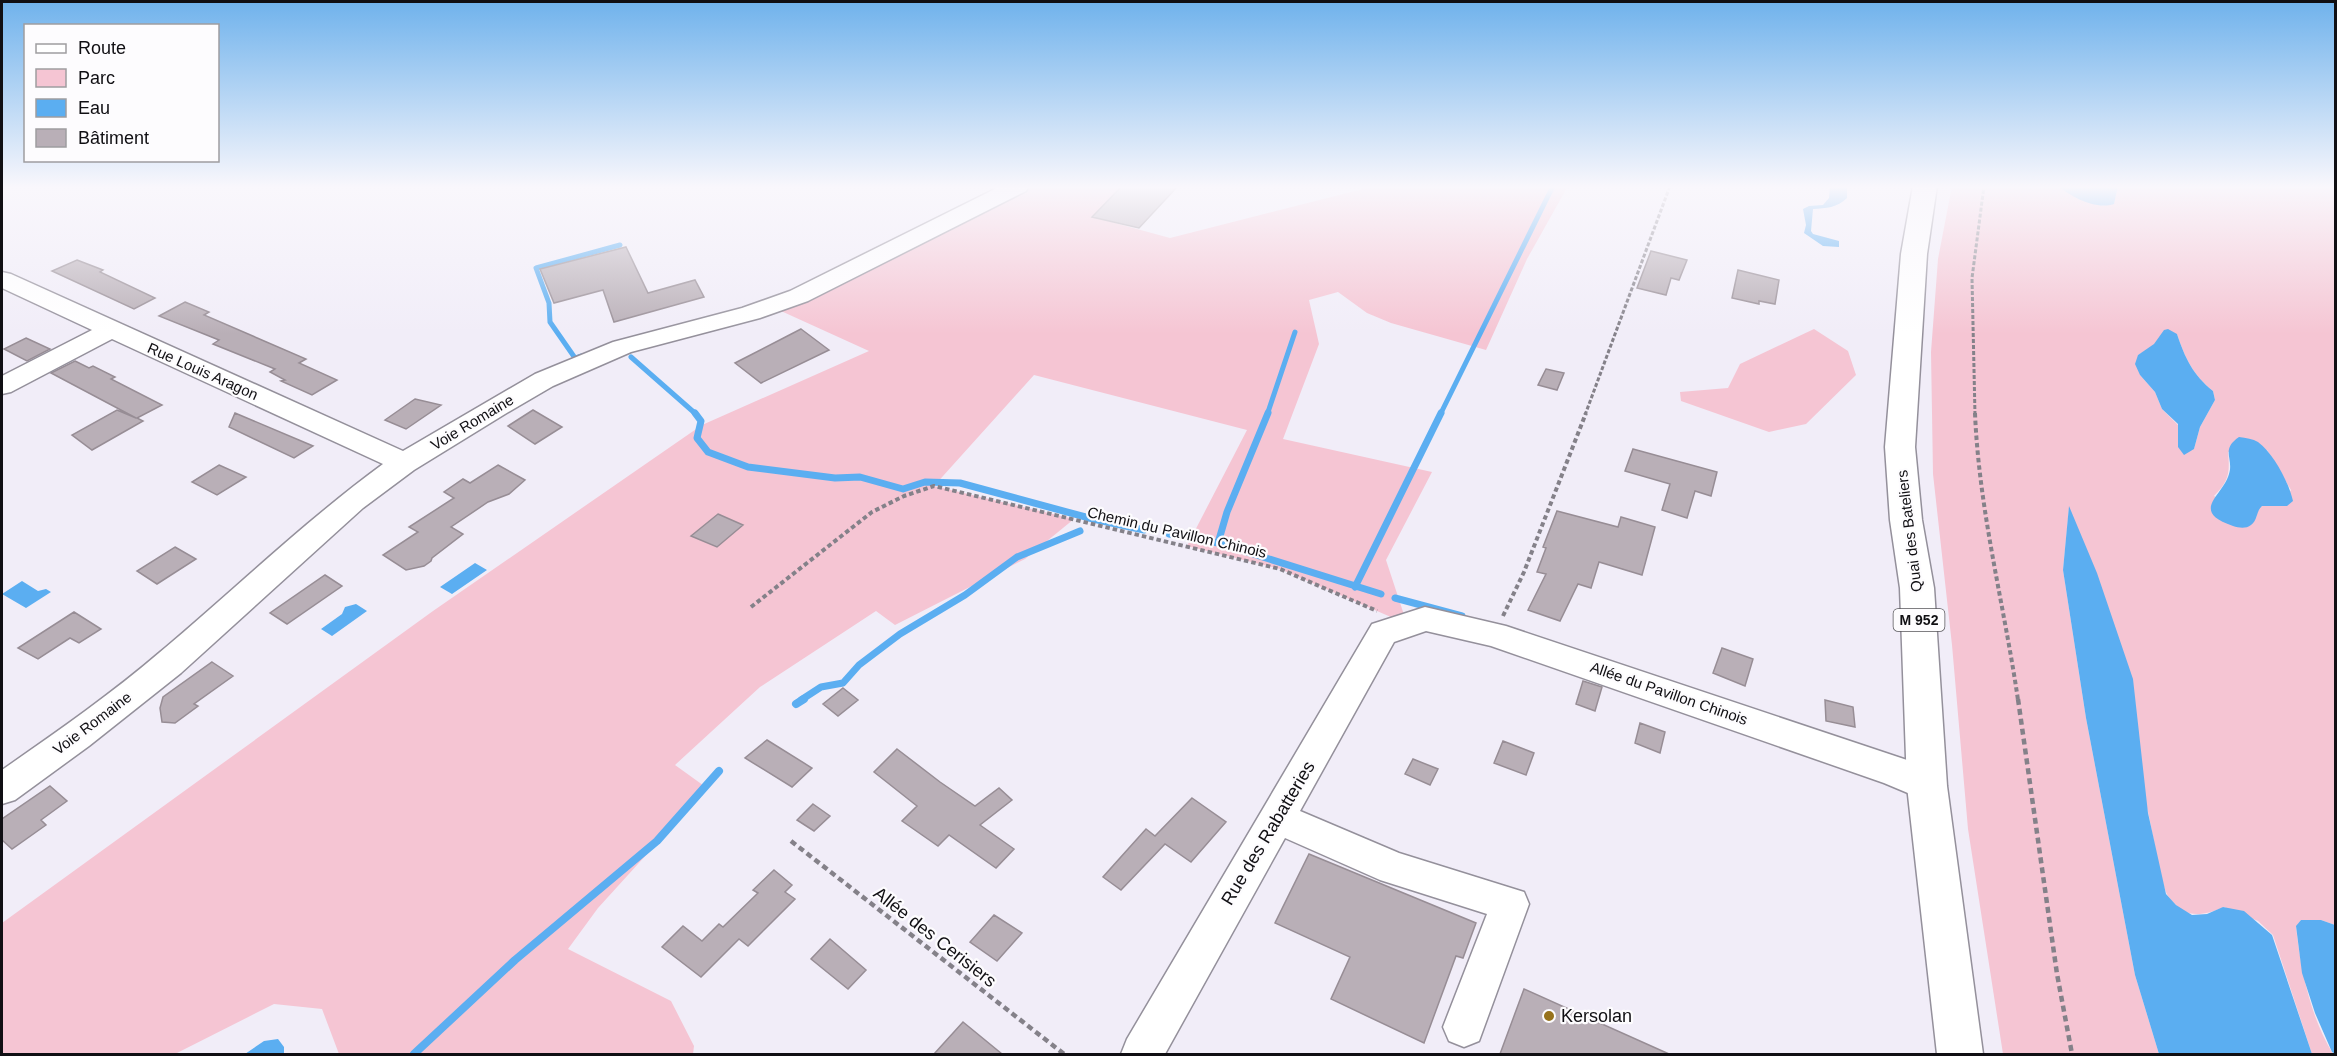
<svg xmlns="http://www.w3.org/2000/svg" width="2337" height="1056" viewBox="0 0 2337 1056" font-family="Arial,sans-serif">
<rect width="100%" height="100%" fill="#f1edf8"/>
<path fill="#f5c5d3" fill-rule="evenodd" d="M1018 186H1122L1093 217 1170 238 1363 189 1367 186H1568L1527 259 1486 350 1391 323 1367 313 1338 292 1309 300 1319 344 1283 439 1432 472 1386 560 1407 624 1280 569 1187 546 1247 430 1034 375 934 486 1074 519 1025 559 895 625 876 611 760 687 675 765 707 788 598 908 568 949 671 1001 694 1046 693 1054H339L322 1009 274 1004 175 1054H2V923L433 611 702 425 869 351 770 306Z
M1952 186C1984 186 2024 182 2055 186 2076 189 2090 213 2114 203L2118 186H2335V925L2321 920H2301L2296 927C2301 971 2310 1016 2333 1054H2312L2273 935 2258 921 2224 907C2200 917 2185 919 2168 896 2161 885 2152 829 2148 812 2123 710 2095 609 2069 508L2063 570 2086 718 2135 975 2159 1054H2003L1968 829 1952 645 1933 474 1931 352 1938 259ZM2177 334C2185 358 2193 375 2213 391L2215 400 2200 427 2194 449 2178 447V425L2162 409 2155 392 2140 375 2138 355ZM2267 450 2291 490 2281 506H2262L2258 509 2256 518 2214 496C2229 481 2230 473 2228 452Z
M1814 329 1848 351 1856 375 1806 424 1769 432 1681 401 1680 392 1728 388 1740 364Z"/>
<path fill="#5baef1" d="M1830 186H1847V198C1837 208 1826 208 1813 209L1811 231 1813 234 1839 241V247L1823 246 1804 233 1806 225 1803 209 1809 206 1823 205 1829 198Z
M2058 186H2118L2114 204C2095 210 2072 197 2058 186Z
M2168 329 2177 334C2185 358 2193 375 2213 391L2215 400 2200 427 2194 449 2184 455 2178 447V424L2162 409 2155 392 2140 375 2135 364 2138 355 2154 344 2164 330Z
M2239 437C2246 438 2253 439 2258 442 2274 454 2289 483 2293 501L2287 506H2262C2256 511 2258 520 2251 525 2246 529 2239 528 2233 526 2189 511 2223 496 2229 474 2234 458 2220 450 2239 437Z
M2069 506 2097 573 2133 679 2148 813 2166 894 2176 905 2192 915 2207 914 2223 907 2244 911 2272 935 2312 1054H2159L2135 975 2086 718 2063 570Z
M475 563 487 570 452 594 440 587Z
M22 581 38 591 46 589 51 592 26 608 2 594Z
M356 604 367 611 332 636 321 629 342 614 345 607Z
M2301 920H2321L2335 925V1054L2332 1052 2315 1013 2302 973 2296 926Z
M278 1039 284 1047V1054H245L264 1041Z"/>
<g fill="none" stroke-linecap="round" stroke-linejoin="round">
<path stroke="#5baef1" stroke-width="5" d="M581 356 575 358 550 322 549 303 536 268 620 245
M631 357 697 415
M1267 415 1295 332
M1440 415 1553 186"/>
<path stroke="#5baef1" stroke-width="7" d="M695 413 701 421 697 438 708 452 748 467 835 478 860 477 903 489 925 482 960 483 1093 519 1144 530
M1169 534 1218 543 1227 512 1268 413
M1218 543 1381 594
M1355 587 1441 413
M1395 598 1462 616
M801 700 821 687 843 683 859 665 900 634 965 595 1017 557 1080 531"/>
<path stroke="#5baef1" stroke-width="8" d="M796 704 804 699
M414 1054 515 960 657 841 719 771"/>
</g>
<path fill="#b9afb7" stroke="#978d95" stroke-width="1.5" d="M1122 186H1178L1139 228 1092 217Z
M626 247 648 293 695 280 704 297 614 322 603 290 554 303 540 269Z
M1651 251 1687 260 1679 280 1671 278 1666 295 1637 288Z
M77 260 103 270 100 272 155 298 134 309 52 271Z
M1738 270 1779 280 1775 304 1759 301V304L1732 298Z
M185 302 209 312 204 315 306 359 299 363 337 380 312 395 281 381 285 380 270 372 275 369 213 344 219 340 159 316Z
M801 329 829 350 761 383 735 363Z
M26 338 50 349 27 361 4 349Z
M75 361 89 368 93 366 115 377 111 379 162 405 137 418 143 421 92 450 72 435 117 410 136 418 51 373Z
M1546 369 1564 373 1557 390 1538 385Z
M415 399 441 405 406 429 385 420Z
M533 410 562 427 535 444 508 426Z
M235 413 313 446 294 458 229 427Z
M1633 449 1717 472 1711 496 1695 491 1687 518 1662 510 1670 484 1625 471Z
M219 465 246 477 217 495 192 482Z
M498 465 525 480 509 494 488 502 451 527 463 534 432 558 431 561 424 566 406 570 383 555 418 532 409 527 454 498 444 492 463 479 470 483Z
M1557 511 1618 527 1621 517 1655 527 1642 575 1599 562 1591 588 1578 584 1560 621 1528 610 1546 574 1537 572 1546 548 1543 547Z
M718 514 743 525 717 547 691 536Z
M175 547 196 559 157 584 137 571Z
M325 575 342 586 287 624 270 613Z
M74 612 101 629 79 643 70 638 38 659 18 648Z
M1722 648 1753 659 1745 686 1713 673Z
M212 662 233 676 194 704 198 706 175 723 162 722 160 708 163 697Z
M1583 681 1602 687 1595 711 1576 704Z
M843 688 858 700 838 716 823 704Z
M1825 700 1853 707 1855 727 1826 721Z
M1640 723 1665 732 1660 753 1635 743Z
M767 740 812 768 792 787 745 758Z
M1503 741 1534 753 1526 775 1494 763Z
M897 749 940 782 975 806 999 788 1012 800 980 825 1014 849 996 868 949 835 938 846 902 821 917 806 874 772Z
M1413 759 1438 769 1430 785 1405 774Z
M50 786 67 801 41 820 46 825 12 849 2 840V819Z
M1192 798 1226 822 1191 862 1165 844 1121 890 1103 877 1146 829 1155 836Z
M813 804 830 816 814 831 797 820Z
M1309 854 1476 923 1463 958 1456 956 1424 1043 1331 999 1350 957 1275 923Z
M774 870 792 885 785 892 795 899 748 946 739 939 701 977 662 947 683 926 702 941 719 924 723 927 758 893 753 890Z
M994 915 1022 933 997 961 970 942Z
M830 939 866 970 848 989 811 959Z
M1524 989 1669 1054H1500Z
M963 1022 1002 1054H934Z"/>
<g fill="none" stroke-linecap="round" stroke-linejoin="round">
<g stroke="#94909b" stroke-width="3">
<path id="minor" d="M1001 186H1029L1026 191 808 301 760 318 631 352 553 386 505 414 414 470 363 508 181 673 89 746 15 800 2 804V770C55 733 110 695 159 653 234 590 304 522 383 464L112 339 11 392 2 394V376L92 330 2 288V272L11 274 403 451 535 374 613 342 742 308 790 291Z
M1425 607 1506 626 1910 761 1940 775 1945 786 1940 797 1927 801 1884 783 1491 646 1426 631 1394 642 1300 811 1399 853 1524 892 1529 904 1479 1041 1464 1047 1449 1041 1443 1027 1487 914 1380 880 1285 838 1165 1054H1121L1127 1039 1372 624Z"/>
</g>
<g stroke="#94909b" stroke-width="3">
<path id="major" d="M1913 186H1937L1927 254 1915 447 1922 520 1934 588 1947 786 1983 1054H1937L1907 786 1900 588 1890 520 1885 447 1901 254Z"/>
</g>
<path stroke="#848189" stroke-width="3" stroke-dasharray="4 2" stroke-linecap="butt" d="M1585 415 1670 186
M1975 415 1972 278 1984 186"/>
<path stroke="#848189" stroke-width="4" stroke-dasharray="4.5 3" stroke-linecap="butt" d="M1975 413C1979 511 2004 604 2018 700
M751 607 872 512 904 496 934 486 1280 569 1377 611
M1503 616 1524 572 1586 413"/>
<path stroke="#848189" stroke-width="4.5" stroke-dasharray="6 4" stroke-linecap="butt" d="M2018 699 2057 974 2072 1054
M791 841 1064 1054"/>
<use href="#minor" fill="#fff" fill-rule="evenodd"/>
<use href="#major" fill="#fff" fill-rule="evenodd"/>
</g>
<linearGradient id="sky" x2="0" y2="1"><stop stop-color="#6fb2ec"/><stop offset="0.56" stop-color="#f9f7fc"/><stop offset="1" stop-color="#f9f7fc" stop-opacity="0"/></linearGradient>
<rect width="2337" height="334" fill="url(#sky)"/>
<circle fill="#97721c" stroke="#fdfcfe" stroke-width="2" cx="1549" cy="1016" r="6"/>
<g text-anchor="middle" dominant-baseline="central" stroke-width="4.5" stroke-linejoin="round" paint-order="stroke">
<rect fill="#fdfcfe" stroke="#57565a" stroke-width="1.5" x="1893.5" y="609" width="51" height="22" rx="4.5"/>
<g font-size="14" font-weight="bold" fill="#100f13">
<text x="1919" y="620">M 952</text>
</g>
<g font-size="15" fill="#100f13" stroke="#fdfcfe">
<text transform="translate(203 371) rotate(24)">Rue Louis Aragon</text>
<text transform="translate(472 422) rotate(-31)">Voie Romaine</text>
<text transform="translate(1909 531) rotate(-97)">Quai des Bateliers</text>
<text transform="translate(1177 532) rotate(13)">Chemin du Pavillon Chinois</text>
<text transform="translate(1669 693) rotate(19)">Allée du Pavillon Chinois</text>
<text transform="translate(92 723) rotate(-37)">Voie Romaine</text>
</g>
<g font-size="18" fill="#100f13" stroke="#fdfcfe">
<text transform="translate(1268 833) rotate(-59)">Rue des Rabatteries</text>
<text transform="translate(935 937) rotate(38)">Allée des Cerisiers</text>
</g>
<g font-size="18" fill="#100f13" stroke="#fdfcfe" text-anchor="start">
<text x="1561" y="1016">Kersolan</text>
</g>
</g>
<rect width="2337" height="1056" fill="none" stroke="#100f13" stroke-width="6"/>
<rect x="24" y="24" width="195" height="138" fill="#fdfcfe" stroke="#9e9da0" stroke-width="1.5"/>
<rect x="36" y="44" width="30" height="9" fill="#ffffff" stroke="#9e9da0" stroke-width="1.5"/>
<text x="78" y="54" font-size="18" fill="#100f13">Route</text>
<rect x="36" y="69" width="30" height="18" fill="#f5c5d3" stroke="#9e9da0" stroke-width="1.5"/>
<text x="78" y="84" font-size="18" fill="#100f13">Parc</text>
<rect x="36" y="99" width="30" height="18" fill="#5baef1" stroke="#9e9da0" stroke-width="1.5"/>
<text x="78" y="114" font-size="18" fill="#100f13">Eau</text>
<rect x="36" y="129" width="30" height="18" fill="#b9afb7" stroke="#9e9da0" stroke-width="1.5"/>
<text x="78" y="144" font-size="18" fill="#100f13">Bâtiment</text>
</svg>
